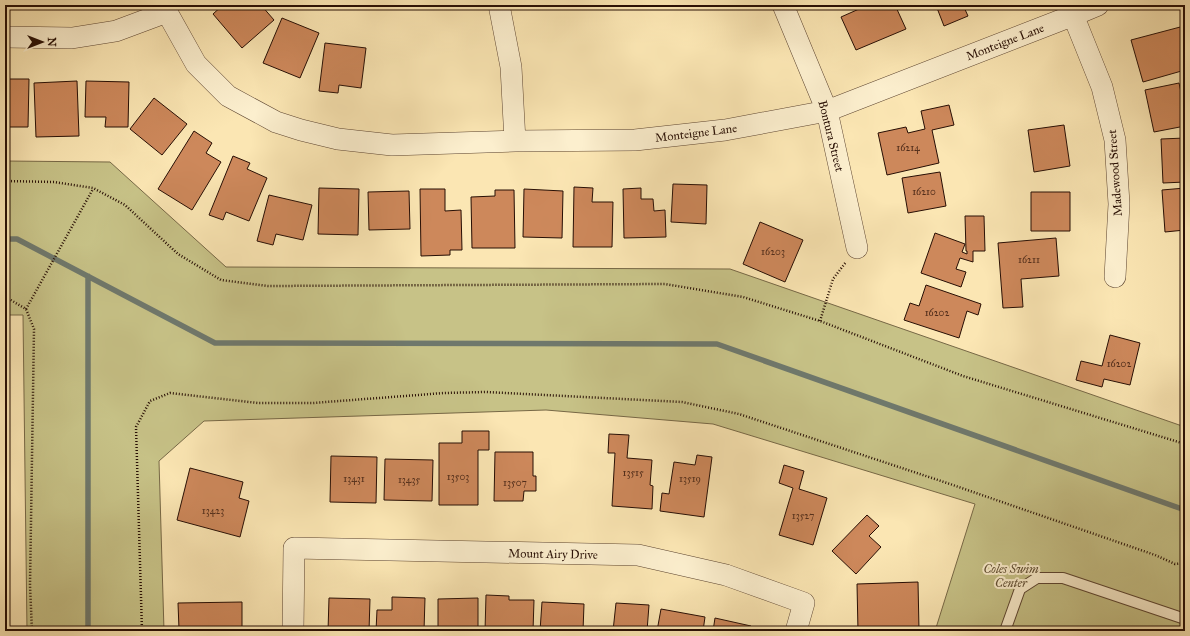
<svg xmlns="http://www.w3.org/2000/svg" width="1190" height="636" viewBox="0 0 1190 636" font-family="'IM FELL Great Primer',serif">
<rect width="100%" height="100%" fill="#fbe6b3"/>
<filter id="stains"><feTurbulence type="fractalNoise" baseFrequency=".005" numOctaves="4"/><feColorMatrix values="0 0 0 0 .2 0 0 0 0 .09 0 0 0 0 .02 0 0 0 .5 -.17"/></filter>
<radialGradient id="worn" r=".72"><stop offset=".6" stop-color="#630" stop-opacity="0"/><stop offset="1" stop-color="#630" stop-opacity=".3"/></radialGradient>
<path fill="#c7c287" stroke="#776846" d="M5 161 110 162 226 267 730 269 1185 427V631H935L975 504 713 424 546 410 204 421 159 461 164 631H27L23 315H5Z"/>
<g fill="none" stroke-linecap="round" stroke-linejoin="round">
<path stroke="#6f786c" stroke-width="5.5" d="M5 239H17L215 343 717 344 1185 510
M88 631V276"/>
</g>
<path fill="#cd885b" stroke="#270e04" d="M223 5H261L274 20 242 48 213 14Z
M868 5H895L906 29 856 50 841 17Z
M944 5H963L968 16 944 26 937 8Z
M282 18 319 33 300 78 263 63Z
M1184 26 1185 70 1143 82 1131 40Z
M325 43 366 48 361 88 339 85 338 93 319 91Z
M5 79H29L28 127H5Z
M77 81 79 136 36 137 34 83Z
M86 81 129 82 128 127H105L106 117H85Z
M1179 83 1182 97H1185V126L1154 132 1145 90Z
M154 98 187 124 162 155 130 129Z
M949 105 954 125 932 130 939 163 887 175 878 133 906 127 908 133 925 129 921 111Z
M1064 125 1070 166 1034 172 1028 130Z
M194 131 212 143 206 153 221 162 192 210 158 189Z
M1185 138V182L1163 183 1161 139Z
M233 156 250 163 247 169 267 178 249 221 226 212 223 220 209 215Z
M940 172 946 206 908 213 902 178Z
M673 184 707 185 706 224 671 222Z
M574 187 593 188 592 202H613L612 247H573Z
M319 188 359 189 358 235 318 234Z
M641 188V199H653L654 211 665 210 666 237 624 238 623 189Z
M1185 188V230L1165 232 1162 190Z
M420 189H445V211L461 210 462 250H450V255L421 256Z
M524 189 563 191 562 238 523 237Z
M495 190H514L515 248H472L471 197 495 196Z
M409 191 410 229 369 230 368 192Z
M1031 192H1070V231H1031Z
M269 195 312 205 303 240 276 234 273 245 257 241Z
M965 216H984L985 251H973V262L960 258 956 269 966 272 961 287 921 273 935 233 965 244 962 252 967 254V251H966Z
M760 222 803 240 785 282 743 264Z
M1056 238 1059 276 1021 279 1023 307 1003 308 998 243Z
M926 285 981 304 978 315 967 311 959 338 904 320 910 303 919 306Z
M1110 335 1140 343 1130 385 1104 379 1102 387 1076 380 1081 361 1102 366Z
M462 431H489V450H478V505H439V443H462Z
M609 434 629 435 627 458 652 460 650 485 653 486 652 509 612 506 615 453H608Z
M495 452H533V476H536V491H524L523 501H494Z
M697 455 712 457 704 517 660 511 662 493 669 494 674 462 695 465Z
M331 456 377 457 376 503 330 502Z
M385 459 433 460 432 501 384 500Z
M784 465 804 471 799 489 827 498 813 545 779 535 793 488 779 483Z
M190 468 243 482 239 498 249 501 240 537 177 520Z
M867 515 879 526 869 536 881 547 856 574 832 551Z
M918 582 919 630 858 631 857 584Z
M486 595 509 596V600H534L533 631H485Z
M392 597 425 598 424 631H376L377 610H392Z
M329 598 370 599 369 631H328Z
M478 598V631H438V599Z
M242 602V631H190V629H179L178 603Z
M542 602 584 604 583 631H540Z
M616 603 649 605 647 631H613Z
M661 609 705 617 703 631H657Z
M715 618 751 626 750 631H713Z"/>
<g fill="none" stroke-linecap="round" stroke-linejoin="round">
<g stroke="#5c4430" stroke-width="12">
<path id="lane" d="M1005 631 1020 589 1037 578H1063L1185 619"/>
</g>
<g stroke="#5c4430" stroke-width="22">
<path id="street" d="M163 5 196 64 228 96 276 122 301 130 338 139 392 145 515 141 635 140 725 130 827 111 1074 15 1098 5
M499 5 511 67 515 141
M783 5 827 111 857 248
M1069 5 1102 87 1115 140 1119 204 1115 277
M5 37 72 38 116 31 167 12
M293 631 294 548 638 555 726 575 804 603 796 631"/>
</g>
<path stroke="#270e04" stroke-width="2.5" stroke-dasharray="1 2" stroke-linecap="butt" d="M5 181 54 182 93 188 125 205 178 254 221 280 268 286 665 284 743 297 820 321 963 376 1185 444
M5 299H9L26 309 34 329 30 585 32 631
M26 309 93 189
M820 321 833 279 846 262
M142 631 136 427 150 401 170 393 258 403H313L444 393 486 392 682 402 739 414 950 484 1155 555 1175 564 1185 563"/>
<use href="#lane" stroke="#fcefce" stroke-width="10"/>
<use href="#street" stroke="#fcefce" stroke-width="21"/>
</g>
<g text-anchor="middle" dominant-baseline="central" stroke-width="4" stroke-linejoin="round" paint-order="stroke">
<g font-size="10" fill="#502c1a">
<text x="908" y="148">16214</text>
<text x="924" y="192">16210</text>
<text x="773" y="252">16203</text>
<text x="1029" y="260">16211</text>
<text x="937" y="313">16202</text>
<text x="1119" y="364">16202</text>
<text x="633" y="473">13515</text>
<text x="458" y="477">13503</text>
<text x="354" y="479">13431</text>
<text x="690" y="479">13519</text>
<text x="409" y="480">13435</text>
<text x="515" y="483">13507</text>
<text x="213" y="511">13423</text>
<text x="803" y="516">13527</text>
</g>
<g font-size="12" fill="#270e04" stroke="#fcefce">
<text transform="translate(1005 42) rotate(-21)">Monteigne Lane</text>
<text transform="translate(696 133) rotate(-7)">Monteigne Lane</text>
<text transform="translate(831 136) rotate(76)">Bontura Street</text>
<text transform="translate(1115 173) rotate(-94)">Madewood Street</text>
<text transform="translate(553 554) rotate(1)">Mount Airy Drive</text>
</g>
<g font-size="12" font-style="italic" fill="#5f4d32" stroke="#fcefce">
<text x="1011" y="569">Coles Swim<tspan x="1011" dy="14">Center</tspan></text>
</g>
</g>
<rect width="1190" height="636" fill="none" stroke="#fbe6b3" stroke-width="20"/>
<rect x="6" y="6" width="1178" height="624" fill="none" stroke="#270e04" stroke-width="2"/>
<rect x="10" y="10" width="1170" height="616" fill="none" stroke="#270e04"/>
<g transform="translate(42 42) rotate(90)" stroke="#fcefce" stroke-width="3" paint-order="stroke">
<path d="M0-3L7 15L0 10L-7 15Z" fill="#270e04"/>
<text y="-6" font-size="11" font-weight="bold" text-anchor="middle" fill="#270e04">N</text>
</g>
<rect width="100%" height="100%" filter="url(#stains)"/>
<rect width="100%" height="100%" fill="url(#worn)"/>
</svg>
